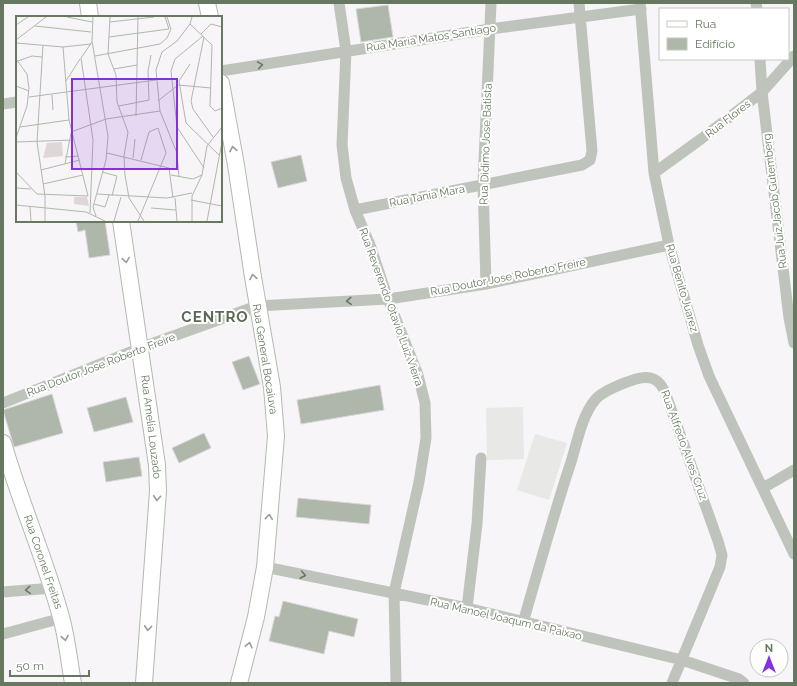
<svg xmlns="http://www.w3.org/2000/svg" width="797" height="686" viewBox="0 0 797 686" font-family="Raleway,sans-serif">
<rect width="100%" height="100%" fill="#f7f5f7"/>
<path fill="#e8e8e7" d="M523 407 524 459 487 460 486 408Z
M535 434 567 443 549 500 517 490Z"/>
<path fill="#aeb7aa" stroke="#d9d7d8" d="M388 5 393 37 361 42 356 9Z
M301 155 307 181 278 188 271 162Z
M76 221H105L110 255 89 258 85 230 78 232Z
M249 356 260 384 243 390 232 362Z
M380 385 384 410 301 424 297 400Z
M52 394 63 433 14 447 3 410Z
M126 397 133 422 94 432 87 408Z
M204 433 211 448 179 463 172 448Z
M139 457 142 476 106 482 103 462Z
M298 498 371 505 369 524 296 517Z
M283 601 358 619 354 637 329 631 324 654 269 641 275 616 279 617Z"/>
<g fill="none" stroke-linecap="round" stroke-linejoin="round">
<g stroke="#b2b9af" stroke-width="18">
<path id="secondary" d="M88 3 90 17
M207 3 210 17
M221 83 236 165 253 277 272 387 276 436 265 567 256 617 239 683
M121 221 157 465 158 491 144 683
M3 443C20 502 45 558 61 617 67 638 69 661 73 683"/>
</g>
<path stroke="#bec4bc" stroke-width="11" d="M339 3 346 51 342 145 346 178 355 210 370 245 388 299 418 375 425 403 426 438 419 482 394 593 396 683
M640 3 654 173 669 245 698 345 709 376 794 554
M756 3 757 9
M760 59 762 92 789 318 794 343
M221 71 490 29 641 9
M3 104 17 102
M654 173 701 139 762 92 794 56
M355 210 582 165 590 160 592 151 579 3
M486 284 483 184 491 3
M3 403 140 348 257 306 388 299 486 284 669 245
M763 488 794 470
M265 567 467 608 682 660 739 679 744 683
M3 592 53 588
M467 608 477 524 481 458
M523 623C538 570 553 517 570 465 577 444 581 417 595 400 602 391 626 382 636 379 651 375 659 379 665 392L718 541 722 555 720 567 672 683
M3 634 62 618"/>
<use href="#secondary" stroke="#fff" stroke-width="16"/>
</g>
<defs><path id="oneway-chevron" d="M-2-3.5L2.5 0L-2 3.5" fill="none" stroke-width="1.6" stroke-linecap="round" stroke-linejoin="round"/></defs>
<g stroke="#66785f">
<use href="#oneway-chevron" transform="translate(260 65) rotate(-9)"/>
<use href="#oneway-chevron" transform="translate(349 301) rotate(177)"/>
<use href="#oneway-chevron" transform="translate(303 575) rotate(11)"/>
<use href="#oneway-chevron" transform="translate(28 590) rotate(176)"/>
</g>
<g stroke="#94a08f">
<use href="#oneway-chevron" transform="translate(233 149) rotate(-100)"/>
<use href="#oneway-chevron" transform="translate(126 260) rotate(81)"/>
<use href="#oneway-chevron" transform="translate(253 277) rotate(-99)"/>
<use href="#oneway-chevron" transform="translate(157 498) rotate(94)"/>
<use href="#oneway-chevron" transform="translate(269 517) rotate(-84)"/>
<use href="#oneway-chevron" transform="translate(148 628) rotate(94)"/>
<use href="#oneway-chevron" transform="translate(65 638) rotate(80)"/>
<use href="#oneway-chevron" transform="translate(249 645) rotate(-76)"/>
</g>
<g text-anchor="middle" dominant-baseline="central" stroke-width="4" stroke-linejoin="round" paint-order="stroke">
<g font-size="11" fill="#66785f" stroke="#fff">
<text transform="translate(431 38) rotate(-9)">Rua Maria Matos Santiago</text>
<text transform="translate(728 119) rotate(-38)">Rua Flores</text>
<text transform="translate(486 144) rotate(-88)">Rua Didimo Jose Batista</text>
<text transform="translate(427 196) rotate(-11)">Rua Tania Mara</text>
<text transform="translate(775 201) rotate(-97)">Rua Juiz Jacob Gutemberg</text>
<text transform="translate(508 277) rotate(-11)">Rua Doutor Jose Roberto Freire</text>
<text transform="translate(682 288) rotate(74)">Rua Benito Juarez</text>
<text transform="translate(391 307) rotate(70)">Rua Reverendo Otavio Luiz Vieira</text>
<text transform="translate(265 359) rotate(81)">Rua General Bocaiuva</text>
<text transform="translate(101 365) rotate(-21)">Rua Doutor Jose Roberto Freire</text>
<text transform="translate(151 427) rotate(83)">Rua Amelia Louzado</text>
<text transform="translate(684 445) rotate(70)">Rua Alfredo Alves Cruz</text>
<text transform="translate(43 562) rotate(71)">Rua Coronel Freitas</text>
<text transform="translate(506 619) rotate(13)">Rua Manoel Joaqum da Paixao</text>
</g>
<g font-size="15" font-weight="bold" letter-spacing="1" fill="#5c6955" stroke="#fff">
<text x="215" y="317">CENTRO</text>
</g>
</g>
<g transform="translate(16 16)">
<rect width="206" height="206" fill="#f7f5f7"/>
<path d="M46 126 47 140 27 142 31 127ZM58 181H71L73 190 58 188Z" fill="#ded6d7"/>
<path fill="none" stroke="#b0b8ac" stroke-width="1" d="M51 1 76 6M77 1 76 25 92 120 90 144 77 191 80 200M94 1 92 38 100 59 101 86 112 116 108 140 109 159 113 182 128 205M149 1 153 13M94 6 138 1M174 8 196 29 194 90 199 95 206 92M0 9 12 1M19 10 75 16M185 18 195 8 206 11M187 20 159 43 155 55 161 111 188 152M93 21 153 13M188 21 175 85 177 93 197 121M0 24 30 1M0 27 47 31 75 28M27 29 21 126 29 180V205M47 31 53 104 72 180M79 40 144 28 151 22 155 13 151 1M0 43 11 58 13 72 11 90 0 122M2 45 16 40 26 41M174 48 163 65 170 107 203 139M98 53 121 49M50 65 64 43M0 70 13 75M36 79 37 94M13 81 140 64M142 85 162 69 195 72M103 90 133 84 132 55 135 39M120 100 122 1M4 111 53 104M55 116 90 103 144 95M0 126 57 124M91 137 153 152 157 182M49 141 63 140M117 142 119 123M49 148 55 117M25 154 64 144M0 156 21 178 72 180M86 156 101 160 96 180M155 159 177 163 186 159M163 161 161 137 144 95 140 54 146 36 161 25 174 8 176 1M27 168 67 159M0 172 15 173M81 178 151 182 176 177M159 182 161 205M175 184 206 190M78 188 89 191 93 179M0 189 70 196 89 205M14 191 15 205M135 192 160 194M74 197 77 124 65 42 76 26M98 205 105 181M122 205 150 137 142 112 133 116 125 144M176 205V180L186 159 191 130 206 111M191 205 206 126"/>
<path fill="#8432da" fill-opacity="0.15" stroke="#8432da" stroke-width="2" d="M56 63H161V153H56Z"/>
<rect width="206" height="206" fill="none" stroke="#66785f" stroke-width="2"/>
</g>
<rect width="797" height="686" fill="none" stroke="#66785f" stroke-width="8"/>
<rect x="659" y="8" width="130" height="52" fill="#ffffff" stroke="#c2c9bf"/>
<rect x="667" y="21" width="20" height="6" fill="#ffffff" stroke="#c2c9bf"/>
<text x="695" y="28" font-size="12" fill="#66785f">Rua</text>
<rect x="667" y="38" width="20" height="12" fill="#aeb7aa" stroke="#c2c9bf"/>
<text x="695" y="48" font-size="12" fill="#66785f">Edifício</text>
<g transform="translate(769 658)"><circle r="19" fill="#ffffff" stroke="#c2c9bf"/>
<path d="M0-3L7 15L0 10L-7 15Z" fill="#8432da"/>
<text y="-6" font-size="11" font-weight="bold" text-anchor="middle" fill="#66785f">N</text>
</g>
<path d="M10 670v6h79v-6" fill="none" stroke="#66785f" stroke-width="2"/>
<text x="16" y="670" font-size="12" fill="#66785f" stroke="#ffffff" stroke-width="3" paint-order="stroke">50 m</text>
</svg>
